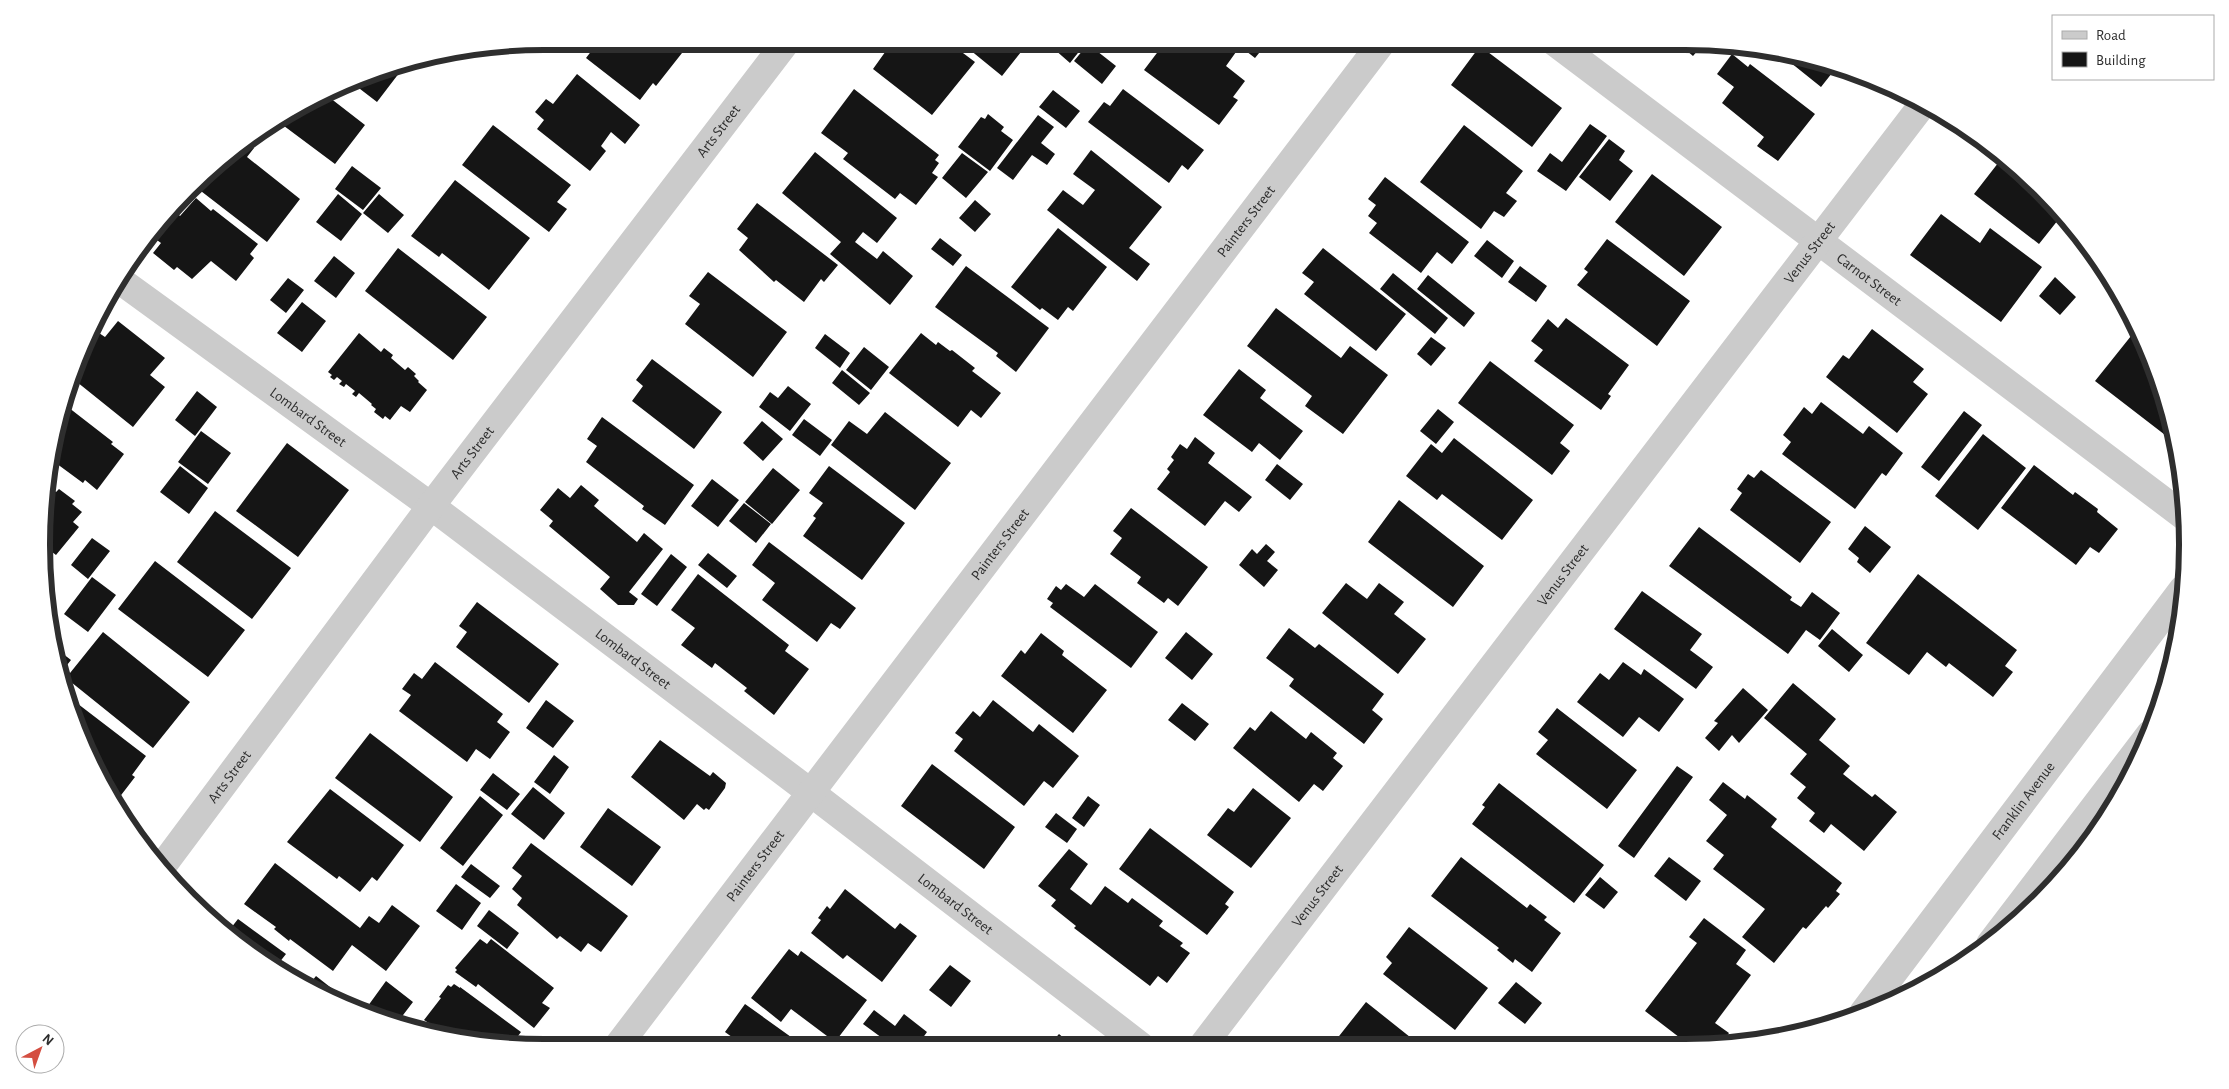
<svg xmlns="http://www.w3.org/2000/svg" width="2229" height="1089" viewBox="0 0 2229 1089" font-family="'Alegreya Sans',sans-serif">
<rect width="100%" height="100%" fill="#fff"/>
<path fill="#151515" d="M599 41H667L682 53 656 86 653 83 640 100 586 58Z
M893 41H947L975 62 932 115 873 69Z
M959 41H1018L1025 47 1002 76Z
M1060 41H1081L1085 44 1070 63 1054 49Z
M1166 41H1222L1236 52 1226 66 1245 81 1233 97 1238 100 1219 125 1144 70Z
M1233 41H1285L1279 50 1268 42 1255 58Z
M1681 41H1685L1704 43 1693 56 1679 44Z
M1088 44 1116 66 1102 84 1074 61Z
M1480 46 1562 108 1532 147 1451 85Z
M1775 50 1783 51 1849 71 1846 75 1836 68 1821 87Z
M1732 54 1748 67 1750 64 1815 114 1778 161 1757 146 1764 137 1722 103 1734 87 1717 74Z
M403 62 406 64 377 102 351 82 382 68Z
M577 74 640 125 625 144 611 132 601 146 606 151 590 171 537 129 544 120 535 112 546 99 553 104Z
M854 89 939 155 935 160 939 163 932 173 938 177 916 205 900 193 895 199 843 159 848 153 821 133Z
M1123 89 1204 150 1188 170 1182 165 1169 183 1088 122 1104 102 1110 106Z
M1053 90 1080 111 1066 128 1039 107Z
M325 94 365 125 335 164 276 120 293 109Z
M988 114 1004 127 1001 131 1013 140 990 171 958 147 981 117 985 119Z
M1038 115 1054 127 1041 143 1055 154 1047 165 1032 155 1013 180 997 168Z
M1590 124 1607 136 1566 191 1537 171 1550 153 1562 162Z
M493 125 571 185 557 202 567 209 549 232 462 165Z
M1464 125 1523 171 1506 193 1517 201 1504 217 1494 211 1481 229 1420 182Z
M1609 139 1625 151 1619 160 1633 171 1610 201 1579 177Z
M245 141 254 148 247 157 300 199 267 242 197 188 208 173Z
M1091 150 1162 207 1129 248 1150 264 1137 281 1047 210 1063 190 1083 205 1095 190 1073 174Z
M815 152 897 218 877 243 863 232 855 242 877 259 883 251 913 276 890 305 830 254 841 242 782 193Z
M962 153 988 172 966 198 942 178Z
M2002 158 2041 189 2062 215 2039 244 1974 194Z
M352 166 381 188 363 210 335 189Z
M1652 174 1722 227 1684 276 1615 222Z
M1385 177 1469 242 1452 264 1437 252 1421 273 1369 233 1377 223 1368 216 1376 205 1368 199Z
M455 180 530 238 489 290 442 253 439 257 411 236Z
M338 194 362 214 341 241 316 222Z
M379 194 404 215 388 233 363 213Z
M196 198 211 211 213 209 258 244 250 254 254 258 236 281 211 261 192 279 177 267 174 270 153 253 161 243 150 235 166 212 171 208 180 216Z
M975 200 991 214 975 232 959 218Z
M757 203 838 265 824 282 821 279 804 302 776 280 774 282 739 250 748 238 737 229Z
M1941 214 1980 243 1990 228 2042 267 2001 322 1910 255Z
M1058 228 1107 267 1073 311 1068 307 1058 320 1042 308 1040 310 1011 287Z
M940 238 962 255 953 266 931 249Z
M1607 239 1690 301 1657 346 1577 285 1588 272 1584 269Z
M1487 240 1514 261 1502 278 1474 256Z
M398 248 487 317 453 360 365 291Z
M1323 248 1406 314 1376 351 1304 294 1314 282 1302 273Z
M334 256 355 273 336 298 314 281Z
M966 266 1049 328 1016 372 996 356 998 353 935 307Z
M1520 266 1547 286 1536 302 1508 282Z
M708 272 787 332 753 377 685 324 700 304 689 296Z
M1393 273 1448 318 1435 334 1380 289Z
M1428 275 1475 313 1464 327 1417 289Z
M2055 277 2076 297 2060 315 2039 296Z
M288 278 304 290 286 313 270 300Z
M302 302 326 321 302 352 277 333Z
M1276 308 1341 358 1350 346 1388 375 1343 434 1305 406 1312 396 1247 346Z
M1566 318 1629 365 1608 394 1611 396 1601 410 1534 361 1543 350 1531 341 1548 319 1558 328Z
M118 321 165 358 150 375 165 387 133 427 72 378 80 351 96 331 105 337Z
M1872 329 1924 369 1913 382 1928 394 1897 433 1826 377 1843 355 1849 359Z
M359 333 381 352 384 348 393 355 391 358 405 370 408 367 416 374 414 376 419 381 418 382 427 390 410 412 401 406 390 420 385 416 383 419 374 412 376 409 371 405 372 404 359 393 356 397 352 394 355 391 346 384 344 387 339 384 342 381 337 377 334 380 330 377 332 375 328 372Z
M921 333 936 345 938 342 950 351 952 350 975 368 972 371 1001 393 981 418 971 410 958 427 889 373Z
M825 334 850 353 840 368 815 348Z
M2131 336 2150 352 2174 433 2169 438 2095 381Z
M1431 337 1446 348 1431 366 1417 354Z
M864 347 889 367 871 390 846 370Z
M652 359 722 412 694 449 632 401 643 386 636 380Z
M1490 361 1574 425 1560 443 1570 451 1552 475 1458 403Z
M1239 369 1266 390 1260 398 1303 431 1280 460 1259 443 1252 452 1203 415Z
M842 370 870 393 859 405 832 383Z
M788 386 811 404 790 431 759 407 770 392 778 398Z
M197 391 217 407 195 436 175 420Z
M1821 402 1863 434 1869 426 1903 453 1886 476 1882 473 1855 509 1782 454 1791 442 1783 435 1804 407 1812 414Z
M64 404 113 442 111 444 124 454 97 490 85 480 83 483 49 458Z
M1438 409 1454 422 1436 444 1420 431Z
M1964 411 1982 425 1939 481 1921 467Z
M885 412 951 463 915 510 831 445 849 421 867 434Z
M602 417 694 485 665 525 642 509 644 506 586 462 597 446 587 439Z
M804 419 832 440 820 456 792 435Z
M762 421 783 439 763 461 743 443Z
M201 431 231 453 208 484 178 462Z
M1983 434 2026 468 1978 530 1935 496Z
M1195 437 1215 453 1208 463 1252 497 1239 512 1225 501 1205 526 1157 489 1170 472 1167 469 1174 460 1171 457 1180 444 1187 449Z
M1454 438 1533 500 1502 540 1442 494 1437 500 1406 476 1431 444 1442 453Z
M287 443 349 490 298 557 236 511Z
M1277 464 1303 484 1290 500 1265 480Z
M2034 465 2073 495 2075 492 2098 509 2097 512 2118 529 2099 553 2090 547 2076 565 2001 508Z
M180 466 208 488 189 514 160 492Z
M829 466 905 523 862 580 803 536 816 518 813 516 823 503 809 493Z
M773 468 800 490 772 524 745 502Z
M1761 470 1831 522 1800 563 1730 510 1742 493 1737 489 1748 474 1754 478Z
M712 479 739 500 718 527 691 506Z
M46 484 56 492 59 489 75 501 72 504 82 512 73 522 79 527 56 555 43 545 42 512Z
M581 485 599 500 594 506 637 542 644 533 663 549 629 592 638 599 634 605H618L600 589 610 577 549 526 553 521 540 510 558 488 570 498Z
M1399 500 1484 566 1453 607 1368 542Z
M744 503 771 524 756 543 729 521Z
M1131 508 1208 567 1178 606 1168 598 1164 603 1137 583 1141 577 1110 554 1122 538 1113 531Z
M215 511 291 568 252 619 177 562Z
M1865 526 1891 547 1870 573 1857 562 1859 558 1848 549Z
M1699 527 1792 597 1790 600 1801 607 1812 592 1840 613 1820 640 1806 630 1788 654 1669 566Z
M92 538 110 551 88 579 71 565Z
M769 542 856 608 840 629 831 623 817 642 762 600 775 583 752 565Z
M1266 544 1275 552 1267 561 1278 570 1264 587 1239 565 1252 549 1257 554Z
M708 553 737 576 727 588 698 565Z
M671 554 687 567 657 606 641 594Z
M155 561 245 630 208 677 118 609Z
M698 574 789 645 785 651 809 669 774 715 744 691 747 688 715 663 712 668 681 645 695 628 671 610Z
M1918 574 2017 650 2005 666 2013 672 1993 697 1949 663 1946 667 1927 652 1909 675 1866 643Z
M92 577 116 595 88 632 64 614Z
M1346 583 1367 599 1379 583 1404 602 1394 614 1426 639 1398 674 1322 613Z
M1066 584 1084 597 1095 584 1158 632 1131 668 1050 607 1053 603 1047 599 1056 586 1061 590Z
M1642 591 1702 634 1690 650 1713 667 1696 689 1614 629Z
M477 602 559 664 529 703 456 647 467 632 459 626Z
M1289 628 1315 648 1319 644 1384 694 1372 710 1383 719 1364 744 1289 686 1294 679 1266 658Z
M1832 629 1863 655 1849 672 1818 646Z
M103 632 190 702 153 748 66 678Z
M1186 632 1213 654 1192 680 1165 658Z
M1041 633 1064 651 1062 655 1107 690 1073 733 1001 676 1021 650 1025 654Z
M54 647 71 660 60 674Z
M435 662 503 714 497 722 510 732 490 759 476 749 467 762 399 711 411 695 402 689 414 673 422 679Z
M1623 662 1641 675 1644 669 1684 699 1659 732 1639 717 1623 737 1577 702 1600 673 1609 680Z
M1793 683 1836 719 1819 740 1850 766 1843 774 1872 797 1875 794 1897 812 1864 851 1831 824 1824 833 1809 821 1815 813 1797 798 1806 787 1790 774 1807 754 1764 718Z
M1743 688 1768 710 1739 743 1732 735 1719 751 1705 738 1718 723 1714 721Z
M65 694 146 756 132 775 135 777 115 803 93 767 68 706Z
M546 700 574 721 553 748 526 728Z
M993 700 1033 732 1039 724 1079 756 1053 788 1044 781 1024 806 954 751 963 739 955 733 973 711 980 717Z
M1182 703 1209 724 1195 741 1168 720Z
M1557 708 1637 770 1607 809 1536 754 1548 740 1538 732Z
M1271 711 1306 739 1311 732 1337 753 1333 758 1343 766 1323 791 1314 784 1299 802 1233 748 1250 727 1255 731Z
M370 733 453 797 420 842 335 778Z
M660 740 710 776 713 772 726 783 725 788 709 810 706 808 704 810 697 804 684 820 631 777Z
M554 755 569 767 550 794 534 782Z
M932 764 1015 827 984 869 901 806Z
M1677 766 1693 777 1634 858 1618 846Z
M493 773 520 794 507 810 480 790Z
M1723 782 1745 799 1747 795 1777 819 1771 827 1842 883 1836 891 1840 894 1828 908 1826 906 1806 929 1803 927 1774 963 1742 937 1765 909 1713 869 1724 855 1706 841 1727 815 1709 800Z
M1499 783 1604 865 1574 903 1472 824 1485 807 1482 805Z
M533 787 565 813 544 840 511 814Z
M1253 788 1291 818 1251 868 1207 835 1228 808 1234 812Z
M330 789 404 845 377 881 372 877 360 892 339 876 337 879 287 842Z
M480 796 503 815 463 866 440 848Z
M1088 796 1100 805 1084 827 1072 818Z
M608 808 661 847 632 886 580 847Z
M1056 813 1077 829 1067 843 1045 827Z
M1150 828 1234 892 1225 904 1229 907 1207 935 1119 869Z
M531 843 628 916 601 952 588 943 581 952 560 936 557 939 517 905 522 898 512 889 522 876 512 868Z
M1069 849 1088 864 1070 889 1091 905 1105 886 1128 903 1132 898 1163 921 1159 926 1183 943 1180 946 1190 953 1167 983 1158 976 1150 986 1074 928 1076 926 1051 906 1056 900 1038 886Z
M1461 857 1527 908 1530 904 1547 917 1544 920 1561 933 1532 972 1515 959 1513 963 1497 950 1499 948 1431 896Z
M1669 857 1701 881 1686 901 1654 876Z
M275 863 360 928 369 916 379 923 392 905 420 926 386 971 352 945 333 971 290 939 289 941 274 929 276 927 244 904Z
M471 864 500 886 490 898 461 877Z
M1600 877 1618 892 1604 909 1585 895Z
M456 884 481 903 462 930 436 911Z
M845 889 895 929 900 923 917 936 882 982 847 955 843 959 811 933 821 920 818 918 827 906 830 909Z
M489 910 519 933 507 949 477 926Z
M1704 918 1746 950 1736 964 1751 975 1715 1023 1729 1033 1721 1044H1688L1645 1011 1697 943 1689 937Z
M238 919 286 954 275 968 227 933Z
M1409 927 1488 988 1455 1030 1383 974 1392 963 1386 957Z
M480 939 487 944 491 939 554 988 542 1003 550 1008 534 1028 478 984 476 987 455 972 457 970 455 968Z
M789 949 798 956 801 951 867 1000 835 1042 791 1009 781 1022 751 998Z
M950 965 971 981 951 1007 929 990Z
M316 976 358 1009 356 1011 308 986Z
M386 981 413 1002 397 1023 373 1016 365 1010Z
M1516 982 1542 1003 1525 1024 1498 1003Z
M454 984 460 988V987L521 1032 518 1036 528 1044 527 1046 446 1038 430 1028 432 1025 424 1020 441 998 439 997 448 985 451 987Z
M1366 1002 1420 1045H1332Z
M745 1004 805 1047H731L736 1040 725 1032Z
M874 1010 895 1026 904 1014 927 1032 917 1046H893L863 1024Z
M1059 1034 1073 1046H1048Z
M1037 1036 1048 1046H1028Z"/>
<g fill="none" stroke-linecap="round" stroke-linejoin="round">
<g stroke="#cbcbcb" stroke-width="28">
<path id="s1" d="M1553 41 2185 517"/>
<path id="s2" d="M118 279 431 506 810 792 1141 1046"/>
<path id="s3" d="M161 868 431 506 787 41"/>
<path id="s4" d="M1203 1045 1923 104"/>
<path id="s5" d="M617 1047 1383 41"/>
</g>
<g stroke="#cbcbcb" stroke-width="28">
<path d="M1990 944 2150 734"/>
<path id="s6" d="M1863 1013 2183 589"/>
</g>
</g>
<g text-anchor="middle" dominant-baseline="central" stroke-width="5" stroke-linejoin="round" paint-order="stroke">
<g font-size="15" fill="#2e2e2e" stroke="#fff">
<text stroke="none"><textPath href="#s3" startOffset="924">Arts Street</textPath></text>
<text stroke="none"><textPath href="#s5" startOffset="1038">Painters Street</textPath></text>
<text stroke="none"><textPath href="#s4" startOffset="998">Venus Street</textPath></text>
<text stroke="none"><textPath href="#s1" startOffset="396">Carnot Street</textPath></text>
<text stroke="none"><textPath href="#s2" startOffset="235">Lombard Street</textPath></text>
<text stroke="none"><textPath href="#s3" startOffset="519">Arts Street</textPath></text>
<text stroke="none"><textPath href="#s5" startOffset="632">Painters Street</textPath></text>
<text stroke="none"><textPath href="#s4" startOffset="592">Venus Street</textPath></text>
<text stroke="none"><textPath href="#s2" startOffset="640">Lombard Street</textPath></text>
<text stroke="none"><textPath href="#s3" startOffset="114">Arts Street</textPath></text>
<text stroke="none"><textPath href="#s6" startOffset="266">Franklin Avenue</textPath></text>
<text stroke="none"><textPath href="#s5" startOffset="228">Painters Street</textPath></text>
<text stroke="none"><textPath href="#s4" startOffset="188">Venus Street</textPath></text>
<text stroke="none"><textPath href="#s2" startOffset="1045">Lombard Street</textPath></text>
</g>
</g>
<path d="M0 0H2229V1089H0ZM544 50H1685A494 494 0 0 1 2179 544V545A494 494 0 0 1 1685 1039H544A494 494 0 0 1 50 545V544A494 494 0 0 1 544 50Z" fill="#fff" fill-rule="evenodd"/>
<path fill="none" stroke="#2e2e2e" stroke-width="6" d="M544 50H1685A494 494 0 0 1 2179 544V545A494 494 0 0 1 1685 1039H544A494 494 0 0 1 50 545V544A494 494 0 0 1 544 50Z"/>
<rect x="2052" y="15" width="162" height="65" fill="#ffffff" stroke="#ababab"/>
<rect x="2062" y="31" width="25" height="8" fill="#cbcbcb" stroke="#ababab"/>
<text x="2096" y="40" font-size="15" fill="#2e2e2e">Road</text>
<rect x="2062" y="52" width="25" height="15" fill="#151515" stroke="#ababab"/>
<text x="2096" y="65" font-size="15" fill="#2e2e2e">Building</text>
<g transform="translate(40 1049) rotate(41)"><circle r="24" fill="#ffffff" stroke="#ababab"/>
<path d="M0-4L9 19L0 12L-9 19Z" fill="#d44e41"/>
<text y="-8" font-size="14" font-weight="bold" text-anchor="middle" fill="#2e2e2e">N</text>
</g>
</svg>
